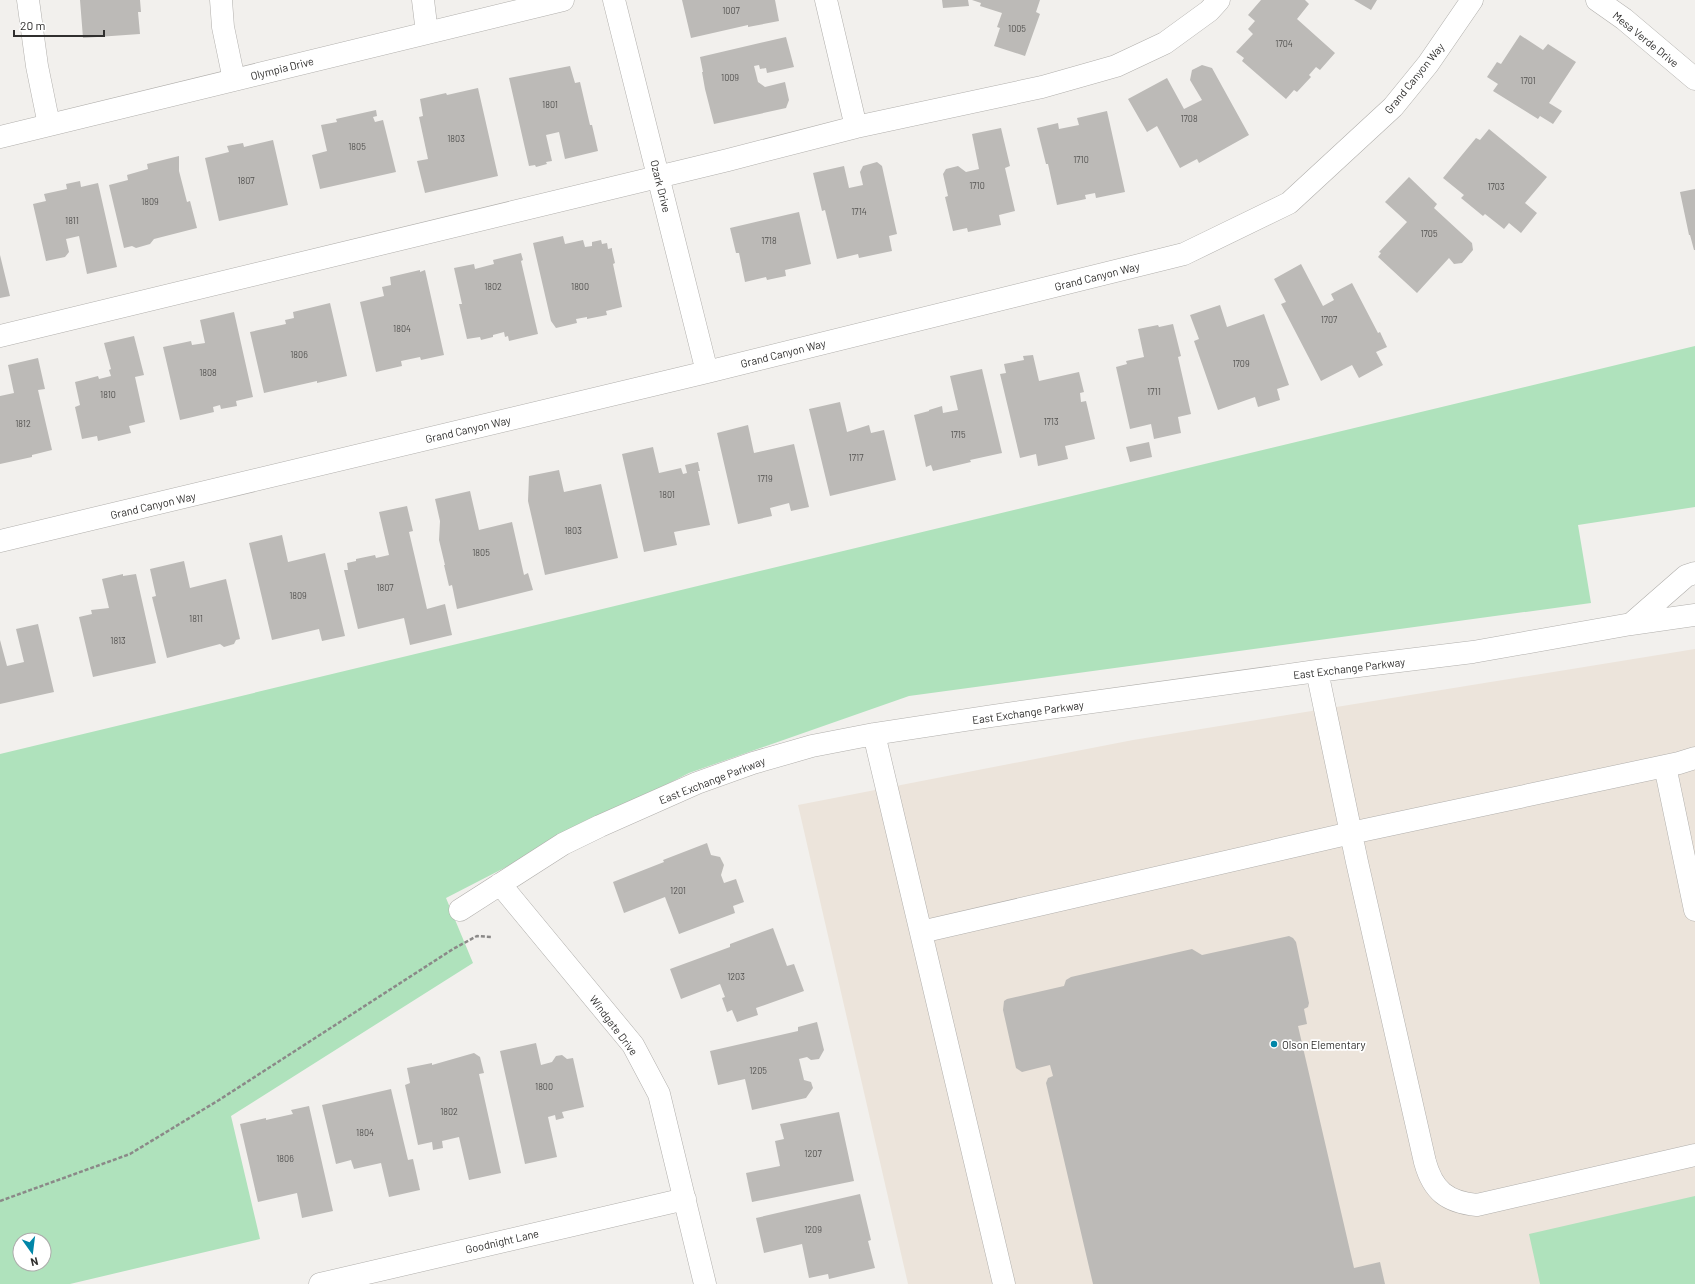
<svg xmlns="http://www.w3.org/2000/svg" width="1695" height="1284" viewBox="0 0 1695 1284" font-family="Barlow,sans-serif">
<rect width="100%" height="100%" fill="#f2f0ed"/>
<path fill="#ece4db" d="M1695 649V1284H908L798 805 1133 740Z"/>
<path fill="#afe2bc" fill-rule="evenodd" d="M1695 346V507L1578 525 1591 603 909 696 689 773 446 898 473 963 231 1116 260 1239 70 1284H0V754ZM20 1240H44V1264H20Z
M1695 1196V1284H1540L1529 1234Z"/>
<path fill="#bcbab7" d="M80 0H140L141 12H138L140 34 83 38Z
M682 0H775L779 21 748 27V25L691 38Z
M942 0H968L969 6 943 8Z
M972 0H1040L1036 12 1040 14 1025 56 994 46 1000 28 997 27 1002 13 980 6 981 3Z
M1261 0H1305L1309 4 1297 19 1335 53 1320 70 1316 67 1309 75 1311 77 1297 92 1294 90 1286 99 1242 61 1244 58 1236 52 1253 34 1248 29 1255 21 1248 15Z
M1354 0H1377L1371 10Z
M1520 35 1543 50 1548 44 1576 62 1549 103 1562 111 1553 124 1540 116 1538 119 1493 91 1498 84 1487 77 1497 62 1501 64Z
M786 37 794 67 767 73 766 68 760 69 759 65 754 66 758 82 765 87 785 82 789 100 786 108 714 124 705 89 702 72H703L700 57Z
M1202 65 1212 68 1249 135 1199 163 1197 159 1180 168 1157 126 1147 132 1128 99 1167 78 1184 109 1202 100 1190 80 1192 70Z
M570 66 575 83 580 82 590 125H592L598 151 565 159 559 132 546 135 552 161 546 162 547 164 536 167 535 165 529 166 509 78Z
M478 88 498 176 425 193 417 161 428 159 419 117 423 116 420 99 446 93 447 95Z
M376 110 377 116 373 117 375 122 383 120 396 172 320 189 312 155 327 151 321 125 337 122 336 119Z
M1107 111 1125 192 1096 198 1095 193 1085 195 1086 199 1057 205 1048 164H1046L1037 128 1058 123 1059 129 1079 125 1077 118Z
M1001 128 1010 166 1005 168 1015 211 999 215 1001 225 968 232 967 228 953 231 945 197 948 196 943 174 946 169 958 166 966 172 979 169 972 134Z
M1489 129 1547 177 1525 203 1537 213 1521 233 1509 223 1504 229 1485 214 1483 216 1461 198 1464 195 1443 178 1476 138 1480 140Z
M273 140 288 205 219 221 205 158 229 152 227 146 243 143 244 147Z
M179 156V171L187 202 190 201 197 228 154 239 150 244 136 248 132 246 124 248 109 185 128 180 127 175 148 169 147 164Z
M877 162 882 166 897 234 889 236 892 251 859 258 858 254 837 259 825 210 822 211 813 173 844 166 849 188 863 185 860 172 863 166Z
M1409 177 1437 204 1434 208 1472 243 1473 250 1462 263 1454 264 1449 258 1417 293 1378 257 1381 253 1379 252 1407 222 1385 202Z
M80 181 81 187 98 183 117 267 87 274 79 236 66 239 69 252 65 257 46 261 33 204 46 201 44 194 67 189 66 184Z
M1695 189V250H1694L1690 235H1689L1680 192Z
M799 212 811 264 785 270 786 276 767 280 766 277 745 282 739 253H736L730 228Z
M563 236 565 244 583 240 585 247 592 246V242L601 240 602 244 607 243 608 249 612 248V250L615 263 613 264 622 307 606 311 607 315 587 319V317L576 319 577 323 556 328 551 321 533 243Z
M521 253 523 260 521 261 538 334 509 341 508 336 505 337 504 332 493 335V337L481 340 480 337 467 339 459 304H462L454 268 474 264 475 269 494 264 493 260Z
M0 255 10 296 0 298Z
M1301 264 1323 306 1334 300 1331 294 1352 283 1378 333 1380 332 1387 347 1376 352 1383 365 1359 378 1352 365 1321 381 1281 304 1286 302 1274 279Z
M420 270V272L425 270 444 355 421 360 420 357 401 361 402 366 376 372 360 302 384 296 382 287 391 285 390 277Z
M330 303 347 376 317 383V381L264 393 250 332 286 324 285 320 294 318 293 312Z
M1220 305 1227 327 1264 314 1289 385 1277 389 1280 400 1258 407 1255 397 1218 410 1194 341 1199 339 1190 315Z
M234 312 253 397 236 401 237 406 221 409 220 405 213 407 214 412 180 420 163 347 191 341 192 345 205 343 200 320Z
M1173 324 1181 356 1178 357 1191 414 1178 417 1181 433 1154 439 1151 424 1130 429 1116 367 1127 364 1126 361 1144 357 1138 329 1158 325 1159 327Z
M134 336 144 375 135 377 145 422 129 426 131 433 98 441 97 436 82 439 75 407 80 405 75 382 98 376 99 379 111 376 109 370 111 369 104 343Z
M1033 355 1039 381 1079 372 1084 392 1080 393 1081 402 1086 401 1095 439 1065 446 1068 459 1038 466 1036 454 1020 458 1000 374 1006 373 1004 364 1024 360 1023 356Z
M38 358 45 389 38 390 52 450 32 455V457L0 464V396L14 393 8 365Z
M982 369 1002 453 970 460 971 462 933 471 931 465 926 467 914 415 929 411V410L942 406 943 413 958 410 950 376Z
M840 402 847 432 869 425 871 433 884 430 896 480 830 496 809 409Z
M748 425 754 453 794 444 809 507 791 511 789 503 770 508 772 516 738 524 717 433Z
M1149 442 1152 457 1130 462 1126 447Z
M653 447 659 473 681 468 683 474 687 473 685 465 698 462 700 471H698L710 525 674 532 677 545 644 552 622 454Z
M559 470 564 492 601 484 618 558 545 575 528 501 529 476Z
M470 491 479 530 512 522 524 575 528 573 533 590 457 609 452 585 449 586 444 565H445L439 540 440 521 435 499Z
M407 506 413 531 409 532 427 609 445 604 452 635 410 645 404 618 358 629 344 570H348L347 563 356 561V559L375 555 376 558 389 555 379 512Z
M282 535 288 562 325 553 345 636 322 641 319 629 272 640 249 543Z
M184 561 190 588 226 579 240 639 236 640 234 644 224 647 220 644 167 658 152 597 156 596 150 569Z
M123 574V576L136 574 156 663 93 677 79 617 92 614 91 610 109 608 102 579Z
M38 624 54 692 0 704V640L7 666 24 662 16 629Z
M707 843 711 855 720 857 724 865 721 875 724 883 736 879 744 902 733 906 735 913 679 934 665 897 624 913 613 882 664 862 663 860Z
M773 928 787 966 794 964 804 991 756 1008 758 1015 737 1022 732 1010 727 1012 722 998 725 997 720 984 681 999 670 969 730 947V944Z
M1289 936 1293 938 1296 942 1309 1003 1308 1007 1304 1009 1307 1024 1298 1026 1354 1268 1380 1262 1385 1284H1093L1046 1083 1048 1078 1053 1076 1050 1065 1022 1072 1016 1068 1003 1010 1004 1001 1007 999 1064 986 1066 980 1071 977 1192 949 1202 955Z
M817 1022 824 1050 819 1059 811 1060 807 1057 799 1059 804 1080 811 1082 813 1088 806 1098 752 1110 745 1079 718 1085 710 1051 798 1031V1027Z
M536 1043 541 1065 552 1062 556 1056 562 1055 567 1059 573 1058 584 1107 562 1112 564 1118 556 1120 555 1115 548 1117 557 1157 525 1164 500 1051Z
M474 1053 480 1057 484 1073 479 1074 501 1173 469 1180 459 1137 442 1141 443 1148 433 1150 432 1142 418 1145 405 1085 410 1083 407 1068 432 1063V1065Z
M391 1089 408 1160 413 1159 420 1190 389 1197 381 1163 354 1169 351 1160 336 1164 322 1105Z
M309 1106 333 1211 302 1218 297 1193 258 1202 240 1124 266 1118V1120L293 1114 291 1110Z
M839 1112 854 1181 752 1202 746 1173 780 1166 775 1141 784 1139 780 1124Z
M860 1194 871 1240 868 1241 875 1268 829 1279 828 1274 809 1278 802 1244 764 1253 756 1218Z"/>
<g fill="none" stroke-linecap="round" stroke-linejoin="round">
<g stroke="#b1afac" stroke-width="23">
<path id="minor" d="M28 0 37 66 49 125
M221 0 223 27 234 80
M423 0 427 33
M614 0 707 372
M826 0 856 127
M1597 0 1624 19 1695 79
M0 137 563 0
M0 336 728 160 856 127 1042 87 1116 66 1165 43 1209 11 1219 0
M0 541 707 372 1184 254 1289 203 1393 107 1428 64 1472 0
M1631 624 1686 576 1695 573
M1317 671 1357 862 1425 1162C1433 1191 1447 1202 1477 1205L1695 1155
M874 734 1004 1284
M1665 766 1695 910
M500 884 633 1045 659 1094 705 1284
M460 910 563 844 600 826 697 783 753 763 812 746 874 734 992 716 1317 671 1473 652 1631 624 1695 615
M921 932 1351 833 1679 763 1695 758
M320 1284 685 1199"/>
</g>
<path stroke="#8b8988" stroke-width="2.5" stroke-dasharray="4 2" stroke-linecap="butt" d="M0 1201 130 1154 219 1100 453 949 477 936 491 937"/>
<use href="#minor" stroke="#fff" stroke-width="22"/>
</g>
<circle fill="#0086a8" stroke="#fff" stroke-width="1.5" cx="1274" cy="1044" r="4"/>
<g text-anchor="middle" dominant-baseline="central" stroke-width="3.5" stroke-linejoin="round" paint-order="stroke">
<g font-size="9" fill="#535250">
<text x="731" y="10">1007</text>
<text x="1017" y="28">1005</text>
<text x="1284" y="43">1704</text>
<text x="730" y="77">1009</text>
<text x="1528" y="80">1701</text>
<text x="550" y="104">1801</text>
<text x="1189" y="118">1708</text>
<text x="456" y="138">1803</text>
<text x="357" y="146">1805</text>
<text x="1081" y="159">1710</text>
<text x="246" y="180">1807</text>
<text x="977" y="185">1710</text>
<text x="1496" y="186">1703</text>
<text x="150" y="201">1809</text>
<text x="859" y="211">1714</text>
<text x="72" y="220">1811</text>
<text x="1429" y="233">1705</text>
<text x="769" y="240">1718</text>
<text x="493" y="286">1802</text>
<text x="580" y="286">1800</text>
<text x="1329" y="319">1707</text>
<text x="402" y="328">1804</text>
<text x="299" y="354">1806</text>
<text x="1241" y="363">1709</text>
<text x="208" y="372">1808</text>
<text x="1154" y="391">1711</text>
<text x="108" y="394">1810</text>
<text x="1051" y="421">1713</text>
<text x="23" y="423">1812</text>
<text x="958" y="434">1715</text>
<text x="856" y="457">1717</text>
<text x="765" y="478">1719</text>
<text x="667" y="494">1801</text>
<text x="573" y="530">1803</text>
<text x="481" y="552">1805</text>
<text x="385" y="587">1807</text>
<text x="298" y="595">1809</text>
<text x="196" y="618">1811</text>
<text x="118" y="640">1813</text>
<text x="678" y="890">1201</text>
<text x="736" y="976">1203</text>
<text x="758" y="1070">1205</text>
<text x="544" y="1086">1800</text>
<text x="449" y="1111">1802</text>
<text x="365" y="1132">1804</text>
<text x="813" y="1153">1207</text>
<text x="285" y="1158">1806</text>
<text x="813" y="1229">1209</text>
</g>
<g font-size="11" fill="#302f2e" stroke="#fff">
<text transform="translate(1646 39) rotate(39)">Mesa Verde Drive</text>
<text transform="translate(282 68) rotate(-14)">Olympia Drive</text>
<text transform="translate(1414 78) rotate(-51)">Grand Canyon Way</text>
<text transform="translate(661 186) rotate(76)">Ozark Drive</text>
<text transform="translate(1097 276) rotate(-14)">Grand Canyon Way</text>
<text transform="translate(783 353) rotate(-14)">Grand Canyon Way</text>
<text transform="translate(468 429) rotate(-13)">Grand Canyon Way</text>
<text transform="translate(153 505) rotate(-13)">Grand Canyon Way</text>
<text transform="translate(1349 668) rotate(-7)">East Exchange Parkway</text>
<text transform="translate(1028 712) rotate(-8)">East Exchange Parkway</text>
<text transform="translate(712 780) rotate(-21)">East Exchange Parkway</text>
<text transform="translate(614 1025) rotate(53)">Windgate Drive</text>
<text transform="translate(502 1241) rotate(-13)">Goodnight Lane</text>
</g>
<g font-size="11" fill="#302f2e" stroke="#fff" text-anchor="start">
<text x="1282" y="1044">Olson Elementary</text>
</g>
</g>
<g transform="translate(32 1252) rotate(166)"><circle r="19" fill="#ffffff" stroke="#acacab"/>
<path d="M0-3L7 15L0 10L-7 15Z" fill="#0086a8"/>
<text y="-6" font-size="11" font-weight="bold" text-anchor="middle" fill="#302f2e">N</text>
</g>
<path d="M14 30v6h90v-6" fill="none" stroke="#302f2e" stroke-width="2"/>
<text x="20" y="30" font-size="12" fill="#302f2e" stroke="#ffffff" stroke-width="3" paint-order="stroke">20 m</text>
</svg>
